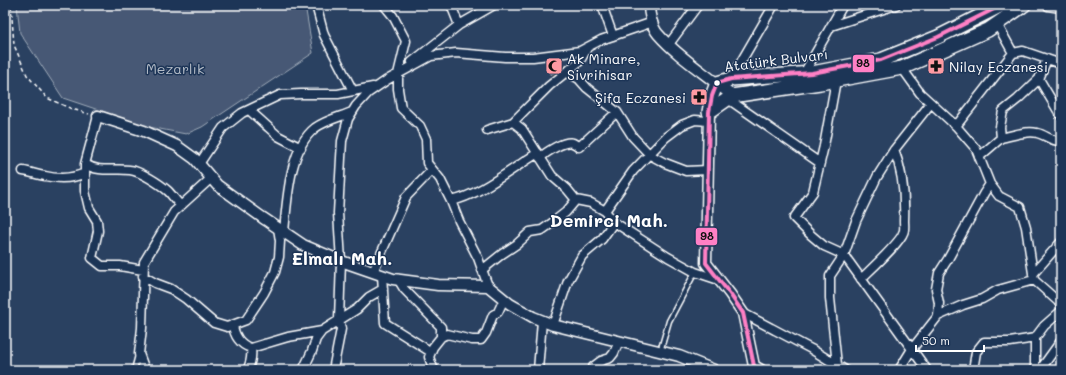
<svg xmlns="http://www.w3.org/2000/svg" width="1066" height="375" viewBox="0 0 1066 375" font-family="Mali,sans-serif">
<defs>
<filter id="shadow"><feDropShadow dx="3" dy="3" stdDeviation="0" flood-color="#0009"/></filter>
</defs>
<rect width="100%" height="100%" fill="#2a4161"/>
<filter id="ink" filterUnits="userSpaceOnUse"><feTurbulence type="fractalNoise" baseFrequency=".025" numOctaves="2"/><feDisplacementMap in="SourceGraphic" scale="8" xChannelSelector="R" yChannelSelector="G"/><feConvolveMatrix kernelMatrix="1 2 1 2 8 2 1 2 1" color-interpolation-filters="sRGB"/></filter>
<g filter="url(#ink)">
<path fill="#465975" stroke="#a2acba" d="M17 5H305L313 53 202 127 186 134 149 127 63 98 20 33Z"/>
<path fill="#5b6c86" stroke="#fff" filter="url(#shadow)" d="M557 57 563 69 551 74 546 63Z"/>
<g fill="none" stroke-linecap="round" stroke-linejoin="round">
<g stroke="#fff" stroke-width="7">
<path id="service" d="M660 352 669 321 695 272
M134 370 138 355"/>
</g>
<g stroke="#fff" stroke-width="11">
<path id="minor" d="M316 5 324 35 353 91
M384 5 393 16 406 41 398 74V89L401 108 420 126 426 139 427 163 440 179 451 201 459 221 478 258 488 286
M451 5 459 25
M602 5 613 36
M831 26 896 5
M669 44 698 5
M1013 53 1023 51 1061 64
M412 62 459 25 494 5
M902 68 920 93 956 126 976 149 990 184 999 196 1020 207 1026 227 1034 280 1061 304
M566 72 579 79 587 88 617 112 633 137 650 155 665 163 686 171 708 170
M803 75 843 5
M731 79 774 5
M1039 79 1061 116
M836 80 824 146 813 192 794 218 811 235 824 246 844 255 927 370
M728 99 820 163
M249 110 278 136 301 148
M98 116 85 164C99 173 114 168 130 170 140 171 160 184 168 191 172 195 176 201 180 205
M708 121 695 120 682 125 666 137 633 171 605 211 614 222 668 257 695 272 719 280
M513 122 522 129 552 176 567 189 576 200 591 203 605 211
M956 126 1013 53 997 24
M487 130 513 122 549 86 580 61 587 48
M1001 138C1012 136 1026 130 1037 133 1046 135 1052 142 1061 141
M979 157 1001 138 1000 127 1003 111 1018 99 1039 79 1047 59
M540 158C546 152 565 140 573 143 575 144 577 145 579 147L617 112
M85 164V191L89 208 97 221 98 231 92 258 102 266H120L143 270
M199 164 223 128 242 113 280 95 301 94H338L373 87
M23 171C31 172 37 175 45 176 58 179 72 179 85 173
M451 201C480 195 511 169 538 153
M284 232C287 202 289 148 315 128 326 120 340 117 352 112
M482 270 502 254 517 244 530 232 542 230 552 223 566 212 576 200
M373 272 406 197 432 170
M1033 274 1061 242
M382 275 385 323 431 352
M143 276 155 283 171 289 186 299 214 323 227 327 246 320 264 293 275 272 279 257 280 241 278 228
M398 279 404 289 441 327V337
M861 279C870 270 900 243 903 233 905 230 904 224 904 221 905 197 903 172 894 150
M743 313 811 349 845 370
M938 316 963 305 982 299 998 290 1034 280
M233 325C234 335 240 345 251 348L288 337 322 331
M553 325 568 281 582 256 602 239 614 222
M1035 338V370
M837 365 830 298V276L844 255 856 221 877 177 894 150 931 103
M145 370 139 354 142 328 144 262 174 212 207 182 211 177
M247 370C251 363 252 356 251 348
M303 370 312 351 316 339 322 331 357 309 369 297 383 289
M333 370 341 329 339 319 341 261 338 213 341 158 342 141 348 119 356 106 368 93 387 80 431 56 456 53 505 57H533L580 51 601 40 653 22
M435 370 433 368 429 357 433 347 441 337 447 334 472 340H481L486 333 493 315 498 312 504 299
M538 370 542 321
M593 370V367L601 361 610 358 614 353 619 341
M899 370 912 349 938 316 939 303 936 289 939 273 948 259 984 193 990 184
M973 370 976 352 984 342H1010L1035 338 1044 326 1061 311
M1040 370 1061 341"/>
</g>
<g stroke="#fff" stroke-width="13">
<path id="tertiary" d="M649 5C649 14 652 27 658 34 679 58 708 75 732 96
M1048 5 1061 7
M709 112 706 263 730 294 743 313 754 366 761 370
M98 116 144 131 177 146 195 159 217 185 263 218 303 245 341 261 393 279 438 285 488 286 510 304 533 317 553 325 679 356 714 370"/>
</g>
<g stroke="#fff" stroke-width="16">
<path id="primary" d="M709 112 732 96 820 83 902 68 988 30 1024 5
M709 112 712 96 717 83 731 79 812 73 881 60 938 37 1002 5"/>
</g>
<path stroke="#fff" stroke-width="1.5" stroke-dasharray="4 3" stroke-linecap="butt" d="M11 5 14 45 27 75 47 98 72 109 89 114"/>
<use href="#service" stroke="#1d3557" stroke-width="4"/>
<use href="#minor" stroke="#1d3557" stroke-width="8"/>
<use href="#tertiary" stroke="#1d3557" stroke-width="10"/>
<use href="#primary" stroke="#1d3557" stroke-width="13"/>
<g stroke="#1d3557" stroke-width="7">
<path id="bus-1" d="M761 370 754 366 743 313 730 294 706 263 709 112 712 96 717 83 731 79 812 73 881 60 938 37 1002 5"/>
</g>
<use href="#bus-1" stroke="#ff80c5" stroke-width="4"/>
</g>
</g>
<defs>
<g id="mosque-square" transform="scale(0.9)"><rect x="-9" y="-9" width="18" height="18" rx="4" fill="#ff9aa2" stroke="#1d3557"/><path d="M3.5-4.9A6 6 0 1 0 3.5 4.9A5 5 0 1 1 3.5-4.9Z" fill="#111"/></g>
<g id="pharmacy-square" transform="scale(0.9)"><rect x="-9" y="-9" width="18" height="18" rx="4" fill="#ff9aa2" stroke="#1d3557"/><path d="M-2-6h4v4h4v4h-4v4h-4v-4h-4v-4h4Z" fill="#111"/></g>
</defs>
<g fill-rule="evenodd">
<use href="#mosque-square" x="554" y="66"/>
<use href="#pharmacy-square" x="936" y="66"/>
<use href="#pharmacy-square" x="699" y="97"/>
</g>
<circle fill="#fff" stroke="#1d3557" stroke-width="1.5" cx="717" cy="83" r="3.5"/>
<g text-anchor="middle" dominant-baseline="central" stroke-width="3" stroke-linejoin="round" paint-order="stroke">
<g font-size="14" fill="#fff" stroke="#1d3557" text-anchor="start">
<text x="567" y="58">Ak Minare,<tspan x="567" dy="16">Sivrihisar</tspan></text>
<text x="949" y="66">Nilay Eczanesi</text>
<text x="686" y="97" text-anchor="end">Şifa Eczanesi</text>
</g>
<g font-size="14" fill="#fff" stroke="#1d3557">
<text transform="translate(776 60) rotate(-7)">Atatürk Bulvarı</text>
</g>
<g font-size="14" fill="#b5bdc8" stroke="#1d3557">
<text x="175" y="68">Mezarlık</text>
</g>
<g font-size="18" font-weight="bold" fill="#fff" stroke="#1d3557">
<text x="609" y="220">Demirci Mah.</text>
<text x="342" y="258">Elmalı Mah.</text>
</g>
</g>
<g stroke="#1d3557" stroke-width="1.5">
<rect x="852" y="54" width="23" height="19" rx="4" fill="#ff80c5"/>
<rect x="695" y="227" width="23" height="19" rx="4" fill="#ff80c5"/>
</g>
<g font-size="11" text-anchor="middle" font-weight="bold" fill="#111">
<text x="863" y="67">98</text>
<text x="707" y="240">98</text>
</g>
<rect width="1066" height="375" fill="none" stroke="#1d3557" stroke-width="20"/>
<rect x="10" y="10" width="1046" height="355" fill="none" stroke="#fff" stroke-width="1.5" filter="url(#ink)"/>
<path d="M916 345v6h68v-6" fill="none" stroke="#ffffff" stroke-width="2"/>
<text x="922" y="345" font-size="12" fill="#ffffff" stroke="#1d3557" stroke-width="3" paint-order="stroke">50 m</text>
</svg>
